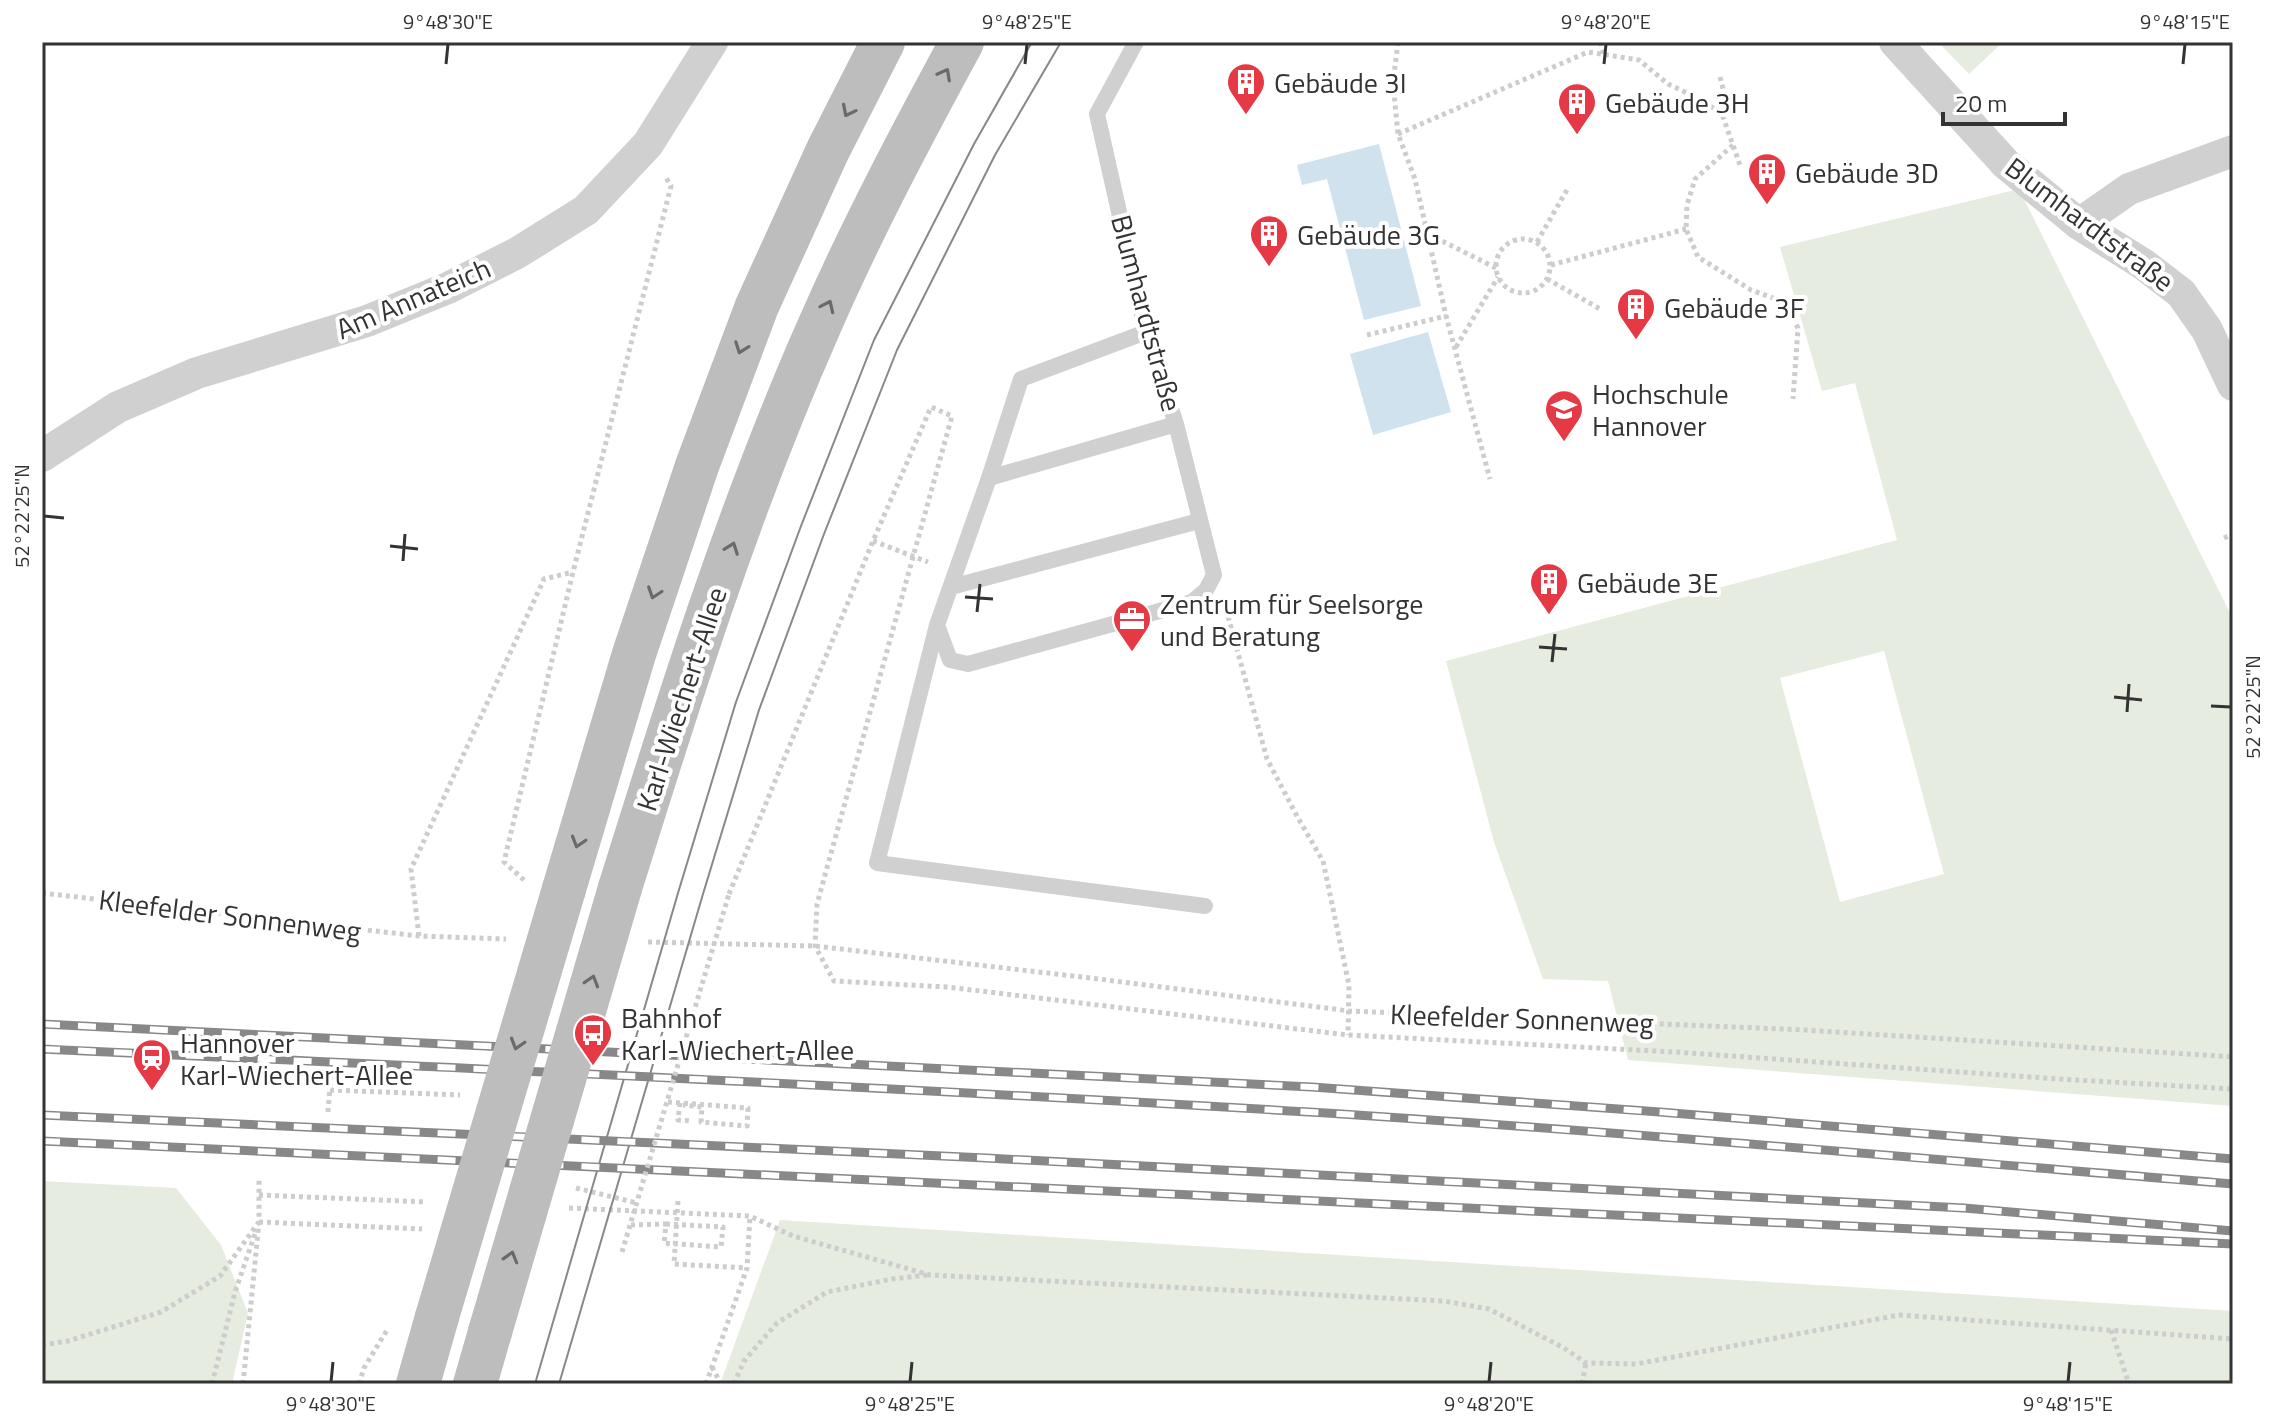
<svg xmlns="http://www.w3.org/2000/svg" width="2275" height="1426" viewBox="0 0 2275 1426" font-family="'Titillium Web',sans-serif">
<rect width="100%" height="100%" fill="#fff"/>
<path fill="#e6ecdf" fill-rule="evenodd" d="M1938 42H2003L1969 74Z
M2019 189 2233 619V1106L1628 1060 1608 981 1543 979 1494 842 1446 661 1897 540 1855 383 1822 391 1780 247ZM1884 651 1944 874 1840 902 1780 678Z
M42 1181 176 1188 221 1245 248 1313 232 1384H42Z
M780 1220 2233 1311V1384H720Z"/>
<path fill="#cfe2ee" d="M1379 144 1421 306 1364 320 1327 179 1302 185 1297 165Z
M1428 332 1451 412 1373 435 1350 354Z"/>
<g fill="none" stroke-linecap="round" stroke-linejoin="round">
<path stroke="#cdcdcd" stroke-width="5" stroke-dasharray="4 4" stroke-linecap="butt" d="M1398 42 1393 83 1398 134 1415 179 1446 316 1490 479
M1600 42 1604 54
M1720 77 1728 108 1722 114
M1398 134 1588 52 1639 60 1668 84 1700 99 1722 114 1741 168
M1733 145 1695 179 1687 205 1686 229 1698 257 1751 290 1784 302 1798 328 1793 399
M1428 234 1496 268
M1496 266a27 27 0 1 1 54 0a27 27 0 1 1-54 0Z
M1537 242 1568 188
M1551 265 1686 229
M1547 279 1602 310
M1367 335 1446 316
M1456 347 1498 277
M2224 538 2233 534
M873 541 928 562
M1226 609 1267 759 1298 818 1323 861 1349 985 1348 1035
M524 880 504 862 573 572 671 186 665 176
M42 893 419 936 506 939
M729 894 873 541 931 407 952 416 817 904 815 946 834 981 947 987 1348 1035 1675 1052 2059 1079 2233 1089
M419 936 411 869 544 579 573 572
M648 942 815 946 1099 979 1349 1011 1805 1030 2233 1057
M330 1090 460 1095
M668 1102 748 1108 747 1126 701 1122 702 1107 683 1105
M680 1103 678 1120 692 1121
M328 1112 331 1074
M576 1188 637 1203
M259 1195 427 1202
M678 1201 674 1264 747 1268
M569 1208 750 1216 793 1236 930 1275 1444 1301 1489 1309 1564 1348 1586 1363 1636 1364 1899 1315 2233 1339
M259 1222 422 1229
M631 1225 666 1224 664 1243 721 1247
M2111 1330 2129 1384
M42 1345 68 1341 161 1312 220 1276 259 1222
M712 1367 721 1384
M212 1384 235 1292 256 1231
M243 1384 259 1222V1178
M359 1384 364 1368 387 1330
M706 1384 747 1268 750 1216
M734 1384 744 1361 777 1323 827 1292 892 1279 927 1275
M1582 1384 1586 1363"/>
<path stroke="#d0d0d0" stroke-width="16" d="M1136 42 1097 114 1146 332 1176 424 1214 575 1206 590 1192 602 968 664 950 660 937 625 989 478 1021 379 1146 332
M989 478 1176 424
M951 587 1199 521
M937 625 877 863 1205 906"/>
<path stroke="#d0d0d0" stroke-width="32" d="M1895 42 2006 164 2079 224 2143 264 2181 293 2207 330 2233 385
M2079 224 2129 189 2233 151
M42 456 118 407 197 373 367 321 448 288 517 253 586 210 648 144 712 42"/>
<path stroke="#bdbdbd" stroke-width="44" d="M620 888C679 699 738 510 818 329 861 230 911 136 962 42
M564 889 634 654 697 466 757 306 828 150 883 42
M418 1384 437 1317
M475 1384 490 1332"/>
<path stroke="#888" stroke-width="2" d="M535 1384 678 893 736 702 801 526 874 340 974 144 1032 42
M559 1384 703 894 759 710 824 534 897 350 995 155 1061 42"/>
<g stroke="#888" stroke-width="9">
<path id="rail" d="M42 1024 1312 1087 1660 1112 2233 1159
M42 1049C464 1068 887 1087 1309 1112 1617 1131 1925 1159 2233 1184
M42 1115 986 1158 1964 1208 2233 1231
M42 1141 2233 1244"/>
</g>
<use href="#rail" stroke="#fff" stroke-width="6" stroke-dasharray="18" stroke-linecap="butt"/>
<path stroke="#cdcdcd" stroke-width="5" stroke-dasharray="4 4" stroke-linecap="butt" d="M666 1224 723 1227 721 1247
M622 1252 729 894"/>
<path stroke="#bdbdbd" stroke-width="44" d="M437 1317 564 889
M490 1332 620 888"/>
</g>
<defs><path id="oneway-chevron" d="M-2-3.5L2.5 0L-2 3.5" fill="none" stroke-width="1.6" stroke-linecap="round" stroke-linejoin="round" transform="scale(2)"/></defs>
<g stroke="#6a6a6a">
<use href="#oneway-chevron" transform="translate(945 74) rotate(-62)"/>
<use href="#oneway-chevron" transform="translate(848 111) rotate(117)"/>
<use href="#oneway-chevron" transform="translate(828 306) rotate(-65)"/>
<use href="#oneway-chevron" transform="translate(741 348) rotate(110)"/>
<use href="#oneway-chevron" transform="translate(732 548) rotate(-70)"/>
<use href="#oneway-chevron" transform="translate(654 593) rotate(109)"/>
<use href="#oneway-chevron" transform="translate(578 842) rotate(107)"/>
<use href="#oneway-chevron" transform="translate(592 981) rotate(-73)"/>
<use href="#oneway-chevron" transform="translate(517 1044) rotate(107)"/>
<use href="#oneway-chevron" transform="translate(511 1257) rotate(-74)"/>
</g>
<path fill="none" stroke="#333" stroke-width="3" d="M446 64 448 44M1025 64 1027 44M1604 64 1606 44M2183 64 2185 44M44 516 64 518M390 546 418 549M403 561 405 534M965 597 993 599M977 612 980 584M1539 647 1567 649M1552 662 1555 634M2114 697 2142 700M2211 706 2231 707M2127 712 2129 684M331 1382 333 1362M910 1382 912 1362M1489 1382 1491 1362M2068 1382 2070 1362"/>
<defs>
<g id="building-pin" transform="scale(2)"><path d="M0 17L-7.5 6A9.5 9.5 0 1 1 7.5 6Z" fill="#e63946" stroke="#fff"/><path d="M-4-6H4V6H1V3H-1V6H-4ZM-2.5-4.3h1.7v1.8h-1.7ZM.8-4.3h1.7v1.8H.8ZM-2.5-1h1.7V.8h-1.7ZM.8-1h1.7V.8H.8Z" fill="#fff"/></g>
<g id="university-pin" transform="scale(2)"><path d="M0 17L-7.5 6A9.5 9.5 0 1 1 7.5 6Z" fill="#e63946" stroke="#fff"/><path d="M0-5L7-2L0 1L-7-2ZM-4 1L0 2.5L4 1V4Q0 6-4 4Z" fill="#fff"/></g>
<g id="office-pin" transform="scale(2)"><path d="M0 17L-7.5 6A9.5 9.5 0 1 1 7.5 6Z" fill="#e63946" stroke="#fff"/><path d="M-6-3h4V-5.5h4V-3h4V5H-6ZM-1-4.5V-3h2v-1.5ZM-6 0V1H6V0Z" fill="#fff"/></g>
<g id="bus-pin" transform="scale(2)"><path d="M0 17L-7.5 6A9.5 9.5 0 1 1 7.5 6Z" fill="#e63946" stroke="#fff"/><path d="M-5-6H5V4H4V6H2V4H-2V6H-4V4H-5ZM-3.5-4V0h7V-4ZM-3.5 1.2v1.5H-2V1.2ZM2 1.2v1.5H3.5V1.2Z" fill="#fff"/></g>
<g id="station-pin" transform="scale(2)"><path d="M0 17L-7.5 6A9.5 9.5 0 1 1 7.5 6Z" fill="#e63946" stroke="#fff"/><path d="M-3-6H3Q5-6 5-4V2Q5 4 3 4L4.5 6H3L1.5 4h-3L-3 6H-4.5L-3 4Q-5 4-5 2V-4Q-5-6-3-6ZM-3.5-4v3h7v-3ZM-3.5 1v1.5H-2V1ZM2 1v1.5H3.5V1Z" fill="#fff"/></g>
</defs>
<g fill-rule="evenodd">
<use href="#building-pin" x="1246" y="82"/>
<use href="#building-pin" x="1577" y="102"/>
<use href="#building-pin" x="1767" y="172"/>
<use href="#building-pin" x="1269" y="234"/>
<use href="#building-pin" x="1636" y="307"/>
<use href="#university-pin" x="1564" y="409"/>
<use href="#building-pin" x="1549" y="582"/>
<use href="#office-pin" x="1132" y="619"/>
<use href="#bus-pin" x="593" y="1033"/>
<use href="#station-pin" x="152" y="1058"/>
</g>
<g text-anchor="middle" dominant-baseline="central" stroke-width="8" stroke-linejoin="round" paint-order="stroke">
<g font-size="28" fill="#333" stroke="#fff" text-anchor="start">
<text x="1274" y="82">Gebäude 3I</text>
<text x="1605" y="102">Gebäude 3H</text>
<text x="1795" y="172">Gebäude 3D</text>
<text x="1297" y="234">Gebäude 3G</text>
<text x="1664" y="307">Gebäude 3F</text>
<text x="1592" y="393">Hochschule<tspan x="1592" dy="32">Hannover</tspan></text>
<text x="1577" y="582">Gebäude 3E</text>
<text x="1160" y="603">Zentrum für Seelsorge<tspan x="1160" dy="32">und Beratung</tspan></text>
<text x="621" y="1017">Bahnhof<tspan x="621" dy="32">Karl-Wiechert-Allee</tspan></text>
<text x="180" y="1042">Hannover<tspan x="180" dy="32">Karl-Wiechert-Allee</tspan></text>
</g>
<g font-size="28" fill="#333" stroke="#fff">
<text transform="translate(2090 224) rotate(37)">Blumhardtstraße</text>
<text transform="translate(413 298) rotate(-23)">Am Annateich</text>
<text transform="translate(1147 313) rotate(75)">Blumhardtstraße</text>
<text transform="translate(681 699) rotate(-72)">Karl-Wiechert-Allee</text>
<text transform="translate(230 915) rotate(7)">Kleefelder Sonnenweg</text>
<text transform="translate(1522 1018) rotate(2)">Kleefelder Sonnenweg</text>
</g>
</g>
<rect width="2275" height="1426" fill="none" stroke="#ffffff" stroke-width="88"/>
<path d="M1943 112v12h122v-12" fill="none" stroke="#333333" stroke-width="4"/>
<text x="1955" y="112" font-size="24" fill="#333333" stroke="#ffffff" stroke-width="6" paint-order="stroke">20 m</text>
<rect x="44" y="44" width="2187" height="1338" fill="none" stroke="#333" stroke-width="3"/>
<g font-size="20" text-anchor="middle" fill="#333">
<text x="448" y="29">9°48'30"E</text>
<text x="1027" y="29">9°48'25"E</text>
<text x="1606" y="29">9°48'20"E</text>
<text x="2185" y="29">9°48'15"E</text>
<text transform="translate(22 516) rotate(-90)" y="7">52°22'25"N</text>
<text transform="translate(2253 707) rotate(-90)" y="7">52°22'25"N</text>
<text x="331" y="1411">9°48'30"E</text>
<text x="910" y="1411">9°48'25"E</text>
<text x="1489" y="1411">9°48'20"E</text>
<text x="2068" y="1411">9°48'15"E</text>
</g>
</svg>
